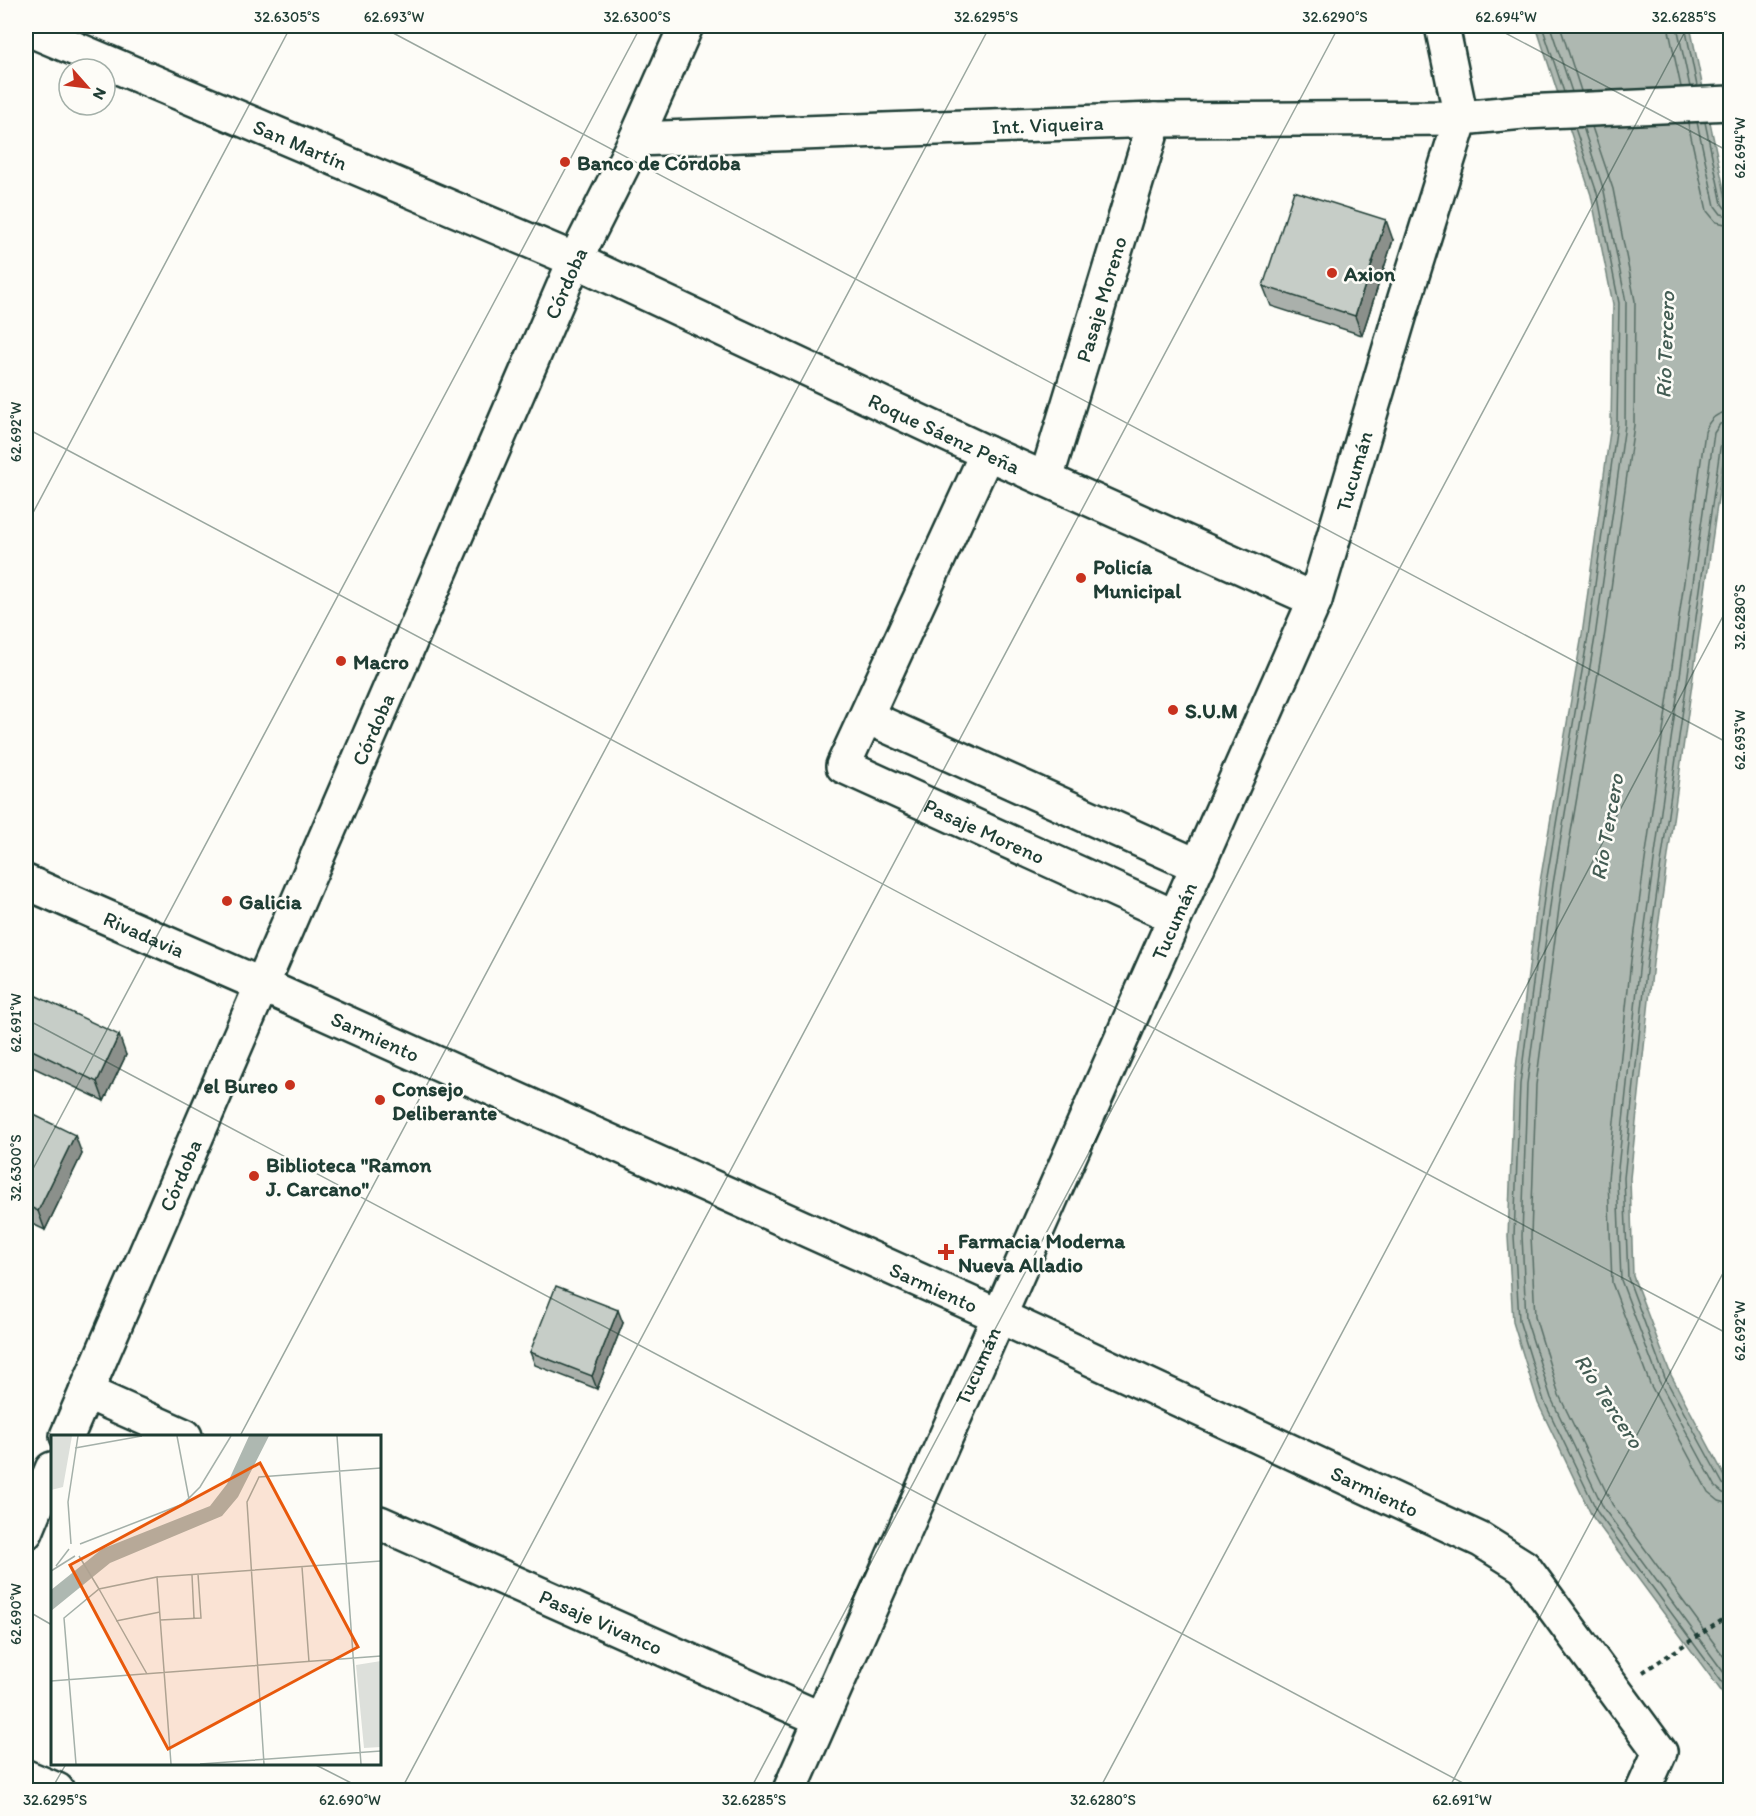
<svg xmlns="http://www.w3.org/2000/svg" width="1756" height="1816" viewBox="0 0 1756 1816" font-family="Itim,sans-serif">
<rect width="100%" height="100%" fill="#fdfcf7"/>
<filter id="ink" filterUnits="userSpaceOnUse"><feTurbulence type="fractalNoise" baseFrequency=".0167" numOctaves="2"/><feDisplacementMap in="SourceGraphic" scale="12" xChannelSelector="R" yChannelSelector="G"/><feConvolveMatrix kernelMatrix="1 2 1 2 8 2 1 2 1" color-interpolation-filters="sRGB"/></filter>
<g filter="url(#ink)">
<path fill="#aeb8b1" stroke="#75877f" stroke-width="1.5" d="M1536 26H1690L1730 218V412L1653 963 1630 1178 1633 1276 1671 1375 1730 1486V1703L1592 1516 1538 1403 1513 1322 1508 1237 1514 1083 1540 882 1582 635 1611 424 1613 304 1591 195Z"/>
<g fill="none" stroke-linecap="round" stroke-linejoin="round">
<path stroke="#586e66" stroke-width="1.5" d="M1542 26 1564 92
M1550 26 1572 92
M1560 26 1581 91
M1668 26 1681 87
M1677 26 1690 87
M1685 26 1697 86
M1697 122 1715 206 1721 214 1730 216
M1705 122 1722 204 1725 208 1730 209
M1688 123 1707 211 1716 222 1730 225
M1583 127 1604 191 1626 302 1625 425 1595 637 1553 884 1527 1084 1522 1236 1526 1319 1551 1398 1604 1509 1730 1681
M1592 127 1613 189 1635 301 1634 425 1604 638 1562 885 1536 1085 1531 1236 1535 1317 1559 1395 1612 1504 1730 1665
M1575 128 1597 193 1619 303 1617 424 1588 636 1546 883 1520 1084 1514 1236 1519 1320 1544 1401 1598 1513 1730 1693
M1730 412C1717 412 1709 419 1705 432L1631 960 1608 1179 1612 1283 1650 1384 1708 1492 1719 1501 1730 1504
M1730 421 1720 424 1714 433 1640 961 1617 1178 1621 1280 1659 1381 1716 1487 1723 1493 1730 1495
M1730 428 1725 430 1722 435 1647 962 1624 1178 1628 1278 1665 1378 1723 1484 1730 1487"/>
<g stroke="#1f3d34" stroke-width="38">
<g id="street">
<path id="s1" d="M987 453 843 766 1175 917"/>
<path id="s2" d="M1046 479 1155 120"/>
<path d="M867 717 1198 866"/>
<path id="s3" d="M26 882 262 985 999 1316 1481 1540 1524 1567 1660 1752 1643 1790"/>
<path d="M86 1392 185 1436"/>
<path id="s4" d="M380 1523 821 1719"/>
<path d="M26 1777 57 1790"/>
<path id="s5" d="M790 1790 1315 600"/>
</g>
</g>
<g stroke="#1f3d34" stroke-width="38">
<g id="secondary">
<path id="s6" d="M26 28 575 260 987 453 1315 600 1400 314 1461 118 1442 26"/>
<path id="s7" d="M636 139 1155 120 1461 118 1523 112 1730 103"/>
<path id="s8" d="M67 1436 575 260 636 139 686 26"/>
<path d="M26 1532 52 1469"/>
</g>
</g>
<path stroke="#1f3d34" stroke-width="4" stroke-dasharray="4.5 4.5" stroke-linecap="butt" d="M1643 1672 1730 1615"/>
<use href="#street" stroke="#fdfcf7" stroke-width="33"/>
<use href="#secondary" stroke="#fdfcf7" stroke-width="33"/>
</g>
<path fill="#aab0ab" stroke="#1f3d34" stroke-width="1.5" d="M1393 240 1362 335 1271 306 1263 286Z
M26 991 126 1055 104 1101 26 1064Z
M26 1111 82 1154 45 1230 26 1221Z
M623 1323 597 1389 535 1365 530 1352Z"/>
<path fill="#8b908b" stroke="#1f3d34" stroke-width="1.5" d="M1386 220 1393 240 1362 335 1355 316Z
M119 1035 126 1055 104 1101 97 1082Z
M75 1135 82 1154 45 1230 38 1211Z
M618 1310 623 1323 597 1389 592 1376Z"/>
<path fill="#c6cdc7" stroke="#1f3d34" stroke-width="1.5" d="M1294 191 1386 220 1355 316 1263 286Z
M26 991 119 1035 97 1082 26 1047Z
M26 1111 75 1135 38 1211 26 1205Z
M556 1286 618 1310 592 1376 530 1352Z"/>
</g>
<path fill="none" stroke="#1f3d34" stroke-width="1.5" stroke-opacity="0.45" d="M380 26 1730 744M1492 26 1730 152M26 428 1730 1335M26 526 291 26M26 1019 1476 1790M26 1182 641 26M240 1436 990 26M26 1610 52 1625M314 1764 365 1790M51 1790 66 1764M401 1790 1339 26M750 1790 1688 26M1099 1790 1730 603M1448 1790 1730 1260"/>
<g fill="#c8321e" stroke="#fdfcf7" stroke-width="2">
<circle cx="565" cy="162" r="6"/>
<circle cx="1332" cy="273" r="6"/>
<circle cx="1081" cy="578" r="6"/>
<circle cx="341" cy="661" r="6"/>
<circle cx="1173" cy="710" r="6"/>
<circle cx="227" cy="901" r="6"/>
<circle cx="290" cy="1085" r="6"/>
<circle cx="380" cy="1100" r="6"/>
<circle cx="254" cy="1176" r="6"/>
<path d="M943 1243h6v6h6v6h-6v6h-6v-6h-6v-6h6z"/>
</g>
<g text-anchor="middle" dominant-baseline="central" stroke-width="5" stroke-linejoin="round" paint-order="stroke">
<g font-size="21" fill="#1f3d34" stroke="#fdfcf7">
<text stroke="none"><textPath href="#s7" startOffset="412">Int. Viqueira</textPath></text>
<text stroke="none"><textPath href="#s6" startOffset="298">San Martín</textPath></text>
<text stroke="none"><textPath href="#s8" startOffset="1256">Córdoba</textPath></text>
<text stroke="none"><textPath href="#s2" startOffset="188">Pasaje Moreno</textPath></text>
<text stroke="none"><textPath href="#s6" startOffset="1004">Roque Sáenz Peña</textPath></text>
<text stroke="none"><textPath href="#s6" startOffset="1545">Tucumán</textPath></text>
<text stroke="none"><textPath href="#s8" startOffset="770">Córdoba</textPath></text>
<text stroke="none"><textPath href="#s1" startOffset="500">Pasaje Moreno</textPath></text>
<text stroke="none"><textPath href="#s5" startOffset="950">Tucumán</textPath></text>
<text stroke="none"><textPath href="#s3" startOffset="129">Rivadavia</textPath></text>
<text stroke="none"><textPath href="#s3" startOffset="382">Sarmiento</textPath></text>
<text stroke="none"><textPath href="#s8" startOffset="284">Córdoba</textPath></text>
<text stroke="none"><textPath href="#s3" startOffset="994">Sarmiento</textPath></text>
<text stroke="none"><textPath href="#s5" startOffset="464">Tucumán</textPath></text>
<text stroke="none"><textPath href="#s3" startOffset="1480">Sarmiento</textPath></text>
<text stroke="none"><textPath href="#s4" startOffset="242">Pasaje Vivanco</textPath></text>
</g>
<g font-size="21" font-weight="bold" fill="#1f3d34" stroke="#fdfcf7" text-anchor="start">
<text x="577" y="162">Banco de Córdoba</text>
<text x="1344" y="273">Axion</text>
<text x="1093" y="566">Policía<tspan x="1093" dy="24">Municipal</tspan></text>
<text x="353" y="661">Macro</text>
<text x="1185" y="710">S.U.M</text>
<text x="239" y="901">Galicia</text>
<text x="278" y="1085" text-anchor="end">el Bureo</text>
<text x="392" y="1088">Consejo<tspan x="392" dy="24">Deliberante</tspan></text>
<text x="266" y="1164">Biblioteca "Ramon<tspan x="266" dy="24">J. Carcano"</tspan></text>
<text x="958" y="1240">Farmacia Moderna<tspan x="958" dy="24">Nueva Alladio</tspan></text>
</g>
<g font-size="22" font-style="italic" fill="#435c53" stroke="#fdfcf7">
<text transform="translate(1665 345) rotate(-88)">Río Tercero</text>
<text transform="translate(1607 827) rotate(-80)">Río Tercero</text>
<text transform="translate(1609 1401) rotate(57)">Río Tercero</text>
</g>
</g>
<g transform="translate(51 1435)">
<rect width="330" height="330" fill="#fdfcf7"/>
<path d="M0 1H21L12 52 0 55ZM330 226V312L313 313 305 230Z" fill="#dde0db"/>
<path d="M198 1H218L187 62 171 81 59 128 0 176V155L51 114 159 71 176 49Z" fill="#aeb8b1"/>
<path fill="none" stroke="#a4b0a9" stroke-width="1.5" d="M126 1 138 64M286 1 310 329M24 13 91 1M20 109 17 67 27 1M29 109 132 69 149 52 180 1M28 121 48 154M5 131 18 114M251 132 258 227M0 136 24 121M141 140 143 183M106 142 330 126M48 154 96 239M109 185 150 183 147 139M65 186 109 177M0 246 330 221M25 329 13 183 48 154 106 142 120 329M149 329 330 316M213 329 196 67 208 42 330 33"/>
<path fill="#e8590c" fill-opacity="0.15" stroke="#e8590c" stroke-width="3" d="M209 28 307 212 117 314 19 130Z"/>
<rect width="330" height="330" fill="none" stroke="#1f3d34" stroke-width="3"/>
</g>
<rect width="1756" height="1816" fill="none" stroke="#fdfcf7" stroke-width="66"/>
<g transform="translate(87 87) rotate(118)"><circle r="28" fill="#fdfcf7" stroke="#a4b0a9" stroke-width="1.5"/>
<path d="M0-4.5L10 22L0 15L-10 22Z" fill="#c8321e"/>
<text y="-9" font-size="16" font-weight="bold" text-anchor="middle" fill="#1f3d34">N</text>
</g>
<rect x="33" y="33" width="1690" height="1750" fill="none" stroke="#1f3d34" stroke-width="2"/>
<g font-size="15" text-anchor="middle" fill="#1f3d34">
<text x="287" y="22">32.6305°S</text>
<text x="394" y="22">62.693°W</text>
<text x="637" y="22">32.6300°S</text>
<text x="986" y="22">32.6295°S</text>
<text x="1335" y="22">32.6290°S</text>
<text x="1506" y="22">62.694°W</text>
<text x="1684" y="22">32.6285°S</text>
<text transform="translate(1740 148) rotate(-90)" y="5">62.694°W</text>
<text transform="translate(16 432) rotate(-90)" y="5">62.692°W</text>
<text transform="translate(1740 617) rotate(-90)" y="5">32.6280°S</text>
<text transform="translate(1740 740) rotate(-90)" y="5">62.693°W</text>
<text transform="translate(16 1023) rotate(-90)" y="5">62.691°W</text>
<text transform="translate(16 1168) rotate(-90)" y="5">32.6300°S</text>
<text transform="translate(1740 1331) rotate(-90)" y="5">62.692°W</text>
<text transform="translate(16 1614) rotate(-90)" y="5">62.690°W</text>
<text x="55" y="1805">32.6295°S</text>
<text x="350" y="1805">62.690°W</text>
<text x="754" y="1805">32.6285°S</text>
<text x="1103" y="1805">32.6280°S</text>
<text x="1462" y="1805">62.691°W</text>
</g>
</svg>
